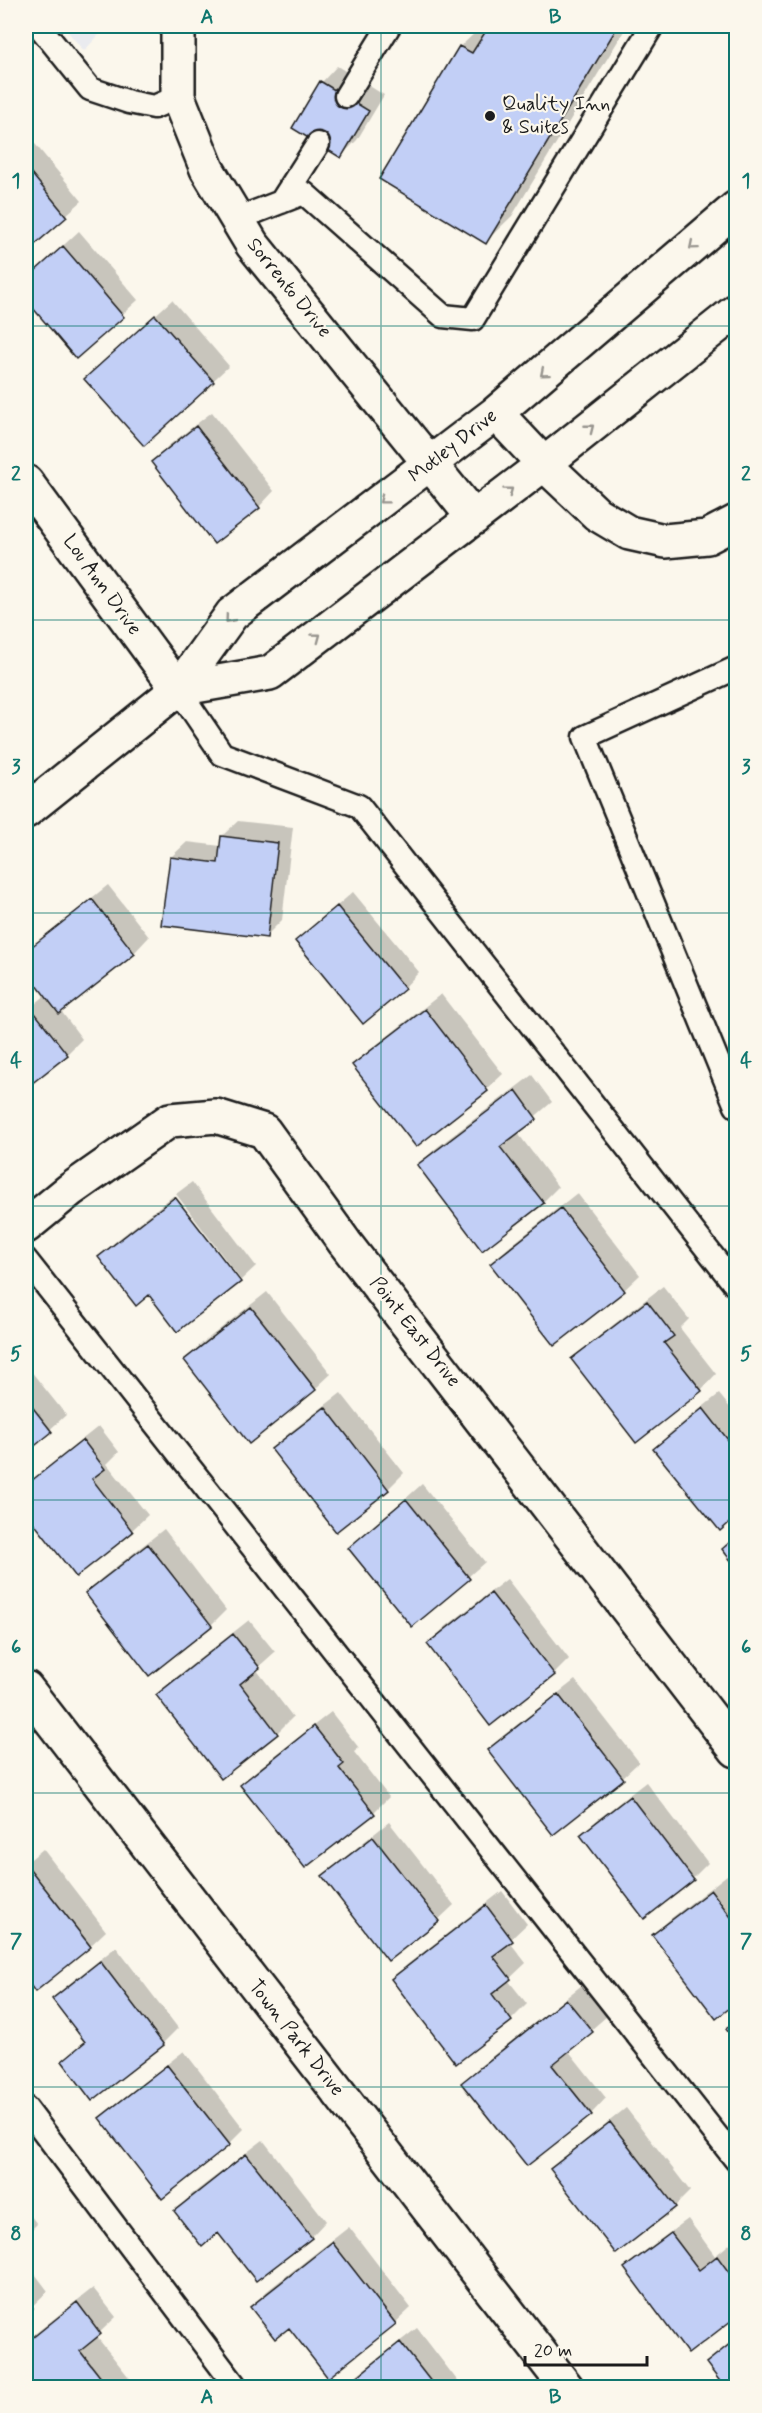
<svg xmlns="http://www.w3.org/2000/svg" width="762" height="2413" viewBox="0 0 762 2413" font-family="Mynerve,sans-serif">
<rect width="100%" height="100%" fill="#fbf7ec"/>
<filter id="ink" filterUnits="userSpaceOnUse"><feTurbulence type="fractalNoise" baseFrequency=".0167" numOctaves="2"/><feDisplacementMap in="SourceGraphic" scale="12" xChannelSelector="R" yChannelSelector="G"/><feConvolveMatrix kernelMatrix="1 2 1 2 8 2 1 2 1" color-interpolation-filters="sRGB"/></filter>
<g filter="url(#ink)">
<path fill="#eaebef" d="M63 26H107L84 51Z"/>
<path fill="#0003" d="M482 26H627L512 216 485 242 460 47Z
M337 66 384 95 357 140 341 156 322 82Z
M26 133 82 201 26 250Z
M79 231 138 300 76 357 26 298V280Z
M172 300 229 366 144 444 101 364Z
M212 412 274 491 259 507 153 462 168 446Z
M26 545 31 552 26 557Z
M238 821 293 827 282 920 266 936 171 857 187 842 221 846 222 836Z
M108 885 149 937 134 953 61 1011 82 1039 67 1054 26 1086V1011L46 995 26 969V951Z
M353 892 419 972 404 988 297 941Z
M441 994 503 1074 487 1089 416 1145 354 1065 370 1050Z
M532 1075 552 1102 517 1132 558 1187 543 1202 419 1165 435 1149Z
M192 1182 256 1266 241 1280 176 1194Z
M577 1193 640 1275 624 1290 555 1344 492 1264 508 1248Z
M173 1196 239 1281 100 1257 115 1242Z
M663 1286 689 1319 680 1328 716 1374 701 1390 573 1359 589 1344Z
M267 1292 331 1374 315 1389 249 1442 186 1360 201 1344Z
M26 1365 66 1415 26 1451Z
M341 1393 404 1473 388 1489 336 1530 273 1449 289 1433Z
M719 1394 736 1415V1515L720 1529 655 1449 670 1433Z
M99 1426 119 1452 107 1464 148 1515 132 1530 76 1575 26 1510V1484Z
M422 1484 485 1562 413 1625 350 1548Z
M164 1529 226 1610 211 1625 87 1593 102 1578Z
M507 1579 569 1659 554 1674 429 1644 444 1628Z
M249 1620 275 1652 256 1669 293 1717 277 1733 221 1777 158 1695 174 1679Z
M575 1680 639 1762 623 1777 553 1833 489 1750 504 1735Z
M331 1712 359 1748 354 1752 389 1797 374 1812 242 1785 258 1769Z
M646 1782 708 1863 693 1878 582 1835 597 1820Z
M389 1822 454 1905 438 1920 324 1876 340 1861Z
M43 1849 106 1931 90 1946 35 1990 26 1977V1863Z
M727 1875 736 1888V2001L716 2017 654 1935 669 1920Z
M502 1891 527 1924 509 1941 526 1963 508 1980 527 2004 511 2020 393 1980 408 1964Z
M116 1947 178 2028 163 2043 92 2099 64 2061 86 2041 54 2000 69 1984Z
M582 1985 607 2016 568 2050 606 2098 591 2114 463 2083 479 2067Z
M184 2051 244 2129 229 2144 101 2118 117 2103Z
M626 2108 690 2191 675 2206 552 2169 568 2154Z
M263 2140 326 2221 311 2237 219 2231 176 2211 191 2195Z
M26 2210 37 2224 26 2235Z
M688 2219 715 2256 733 2241 736 2246V2315L688 2352 626 2269 642 2253Z
M349 2227 411 2308 395 2323 328 2376 289 2326 252 2307 267 2291Z
M26 2262 48 2291 26 2312Z
M93 2288 116 2317 96 2336 132 2381 125 2388H26V2341Z
M417 2328 463 2388H342L344 2385Z
M736 2337V2388H727L708 2363Z"/>
<path fill="#c2cff6" stroke="#1c1c1c" stroke-width="1.5" d="M489 26H618L486 244 379 179 459 46 472 53Z
M320 81 369 111 341 158 292 128Z
M26 167 67 217 26 252Z
M63 246 124 317 76 359 26 300V279Z
M155 315 214 382 144 446 84 379Z
M196 426 260 508 214 544 151 462Z
M221 836 278 843 267 938 161 925 170 857 218 863Z
M92 899 135 954 59 1014 26 971V951Z
M337 906 405 989 363 1024 295 941Z
M31 1008 68 1055 26 1088V1013Z
M425 1009 488 1091 416 1147 352 1065Z
M516 1090 537 1119 500 1147 544 1203 482 1251 417 1165Z
M175 1197 241 1282 177 1332 149 1295 136 1306 98 1257Z
M561 1208 625 1291 554 1346 490 1264Z
M647 1301 674 1336 664 1343 702 1391 636 1443 571 1359Z
M251 1307 316 1390 249 1444 184 1360Z
M26 1399 52 1432 26 1453Z
M325 1407 389 1490 336 1532 271 1449Z
M703 1408 736 1450V1517L720 1531 653 1449Z
M83 1440 105 1469 92 1479 133 1532 76 1577 26 1513V1485Z
M406 1499 470 1579 412 1627 348 1548Z
M736 1537V1567L722 1549Z
M148 1544 212 1626 149 1676 85 1593Z
M491 1593 555 1675 490 1726 427 1644Z
M233 1634 260 1668 240 1684 278 1734 221 1779 156 1695Z
M558 1694 624 1779 553 1835 487 1750Z
M314 1726 344 1764 339 1768 375 1814 305 1868 240 1785Z
M630 1796 694 1880 644 1919 580 1835Z
M373 1837 439 1921 388 1961 322 1876Z
M26 1864 91 1947 35 1992 26 1979Z
M711 1890 736 1924V2003L716 2019 652 1935Z
M486 1905 513 1941 493 1956 511 1979 492 1994 512 2021 456 2064 391 1979Z
M100 1961 164 2045 92 2101 62 2061 85 2042 52 1999Z
M566 1999 593 2032 552 2065 592 2115 527 2166 461 2083Z
M736 2020V2042L726 2029Z
M167 2065 230 2145 162 2199 99 2118Z
M610 2122 676 2207 616 2254 550 2169Z
M246 2154 312 2238 256 2281 218 2233 202 2247 174 2211Z
M671 2233 699 2270 717 2256 736 2282V2317L688 2354 624 2268Z
M332 2242 396 2324 328 2378 289 2328 275 2339 250 2307Z
M26 2297 33 2308 26 2314Z
M77 2302 101 2334 80 2351 109 2388H26V2343Z
M736 2339V2388H725L706 2363Z
M400 2342 436 2388H343Z"/>
<g fill="none" stroke-linecap="round" stroke-linejoin="round">
<g stroke="#1c1c1c" stroke-width="27">
<path id="lane" d="M39 26 90 89 129 102 154 107 178 97
M346 96 389 26
M281 202 318 144
M237 219 304 193 443 316 473 319 652 26
M736 668 585 737 736 1106
M178 689 222 754 359 806 736 1286
M26 1260 736 2160
M26 2108 237 2388"/>
</g>
<g stroke="#1c1c1c" stroke-width="38">
<path id="street" d="M26 482 178 689
M26 1226 70 1190 170 1120 216 1116 264 1131 345 1243 736 1750
M26 1688 567 2388"/>
</g>
<g stroke="#1c1c1c" stroke-width="38">
<path id="secondary" d="M178 26V97L207 169 252 244 474 518
M496 413 544 464 597 514 629 533 665 541 707 537 736 522
M178 689 270 673 544 464 736 311
M26 811 178 689 232 614 496 413 736 208"/>
</g>
<use href="#lane" stroke="#fbf7ec" stroke-width="22"/>
<use href="#street" stroke="#fbf7ec" stroke-width="33"/>
<use href="#secondary" stroke="#fbf7ec" stroke-width="33"/>
</g>
<defs><path id="oneway-chevron" d="M-2-3.5L2.5 0L-2 3.5" fill="none" stroke-width="1.6" stroke-linecap="round" stroke-linejoin="round" transform="scale(1.5)"/></defs>
<g stroke="#97948e">
<use href="#oneway-chevron" transform="translate(693 246) rotate(140)"/>
<use href="#oneway-chevron" transform="translate(544 373) rotate(140)"/>
<use href="#oneway-chevron" transform="translate(590 428) rotate(-38)"/>
<use href="#oneway-chevron" transform="translate(509 491) rotate(-37)"/>
<use href="#oneway-chevron" transform="translate(383 500) rotate(143)"/>
<use href="#oneway-chevron" transform="translate(229 619) rotate(130)"/>
<use href="#oneway-chevron" transform="translate(317 637) rotate(-37)"/>
</g>
</g>
<path fill="none" stroke="#0f766e" stroke-width="1.5" stroke-opacity="0.55" d="M381 26V2388M26 326H736M26 620H736M26 913H736M26 1206H736M26 1500H736M26 1793H736M26 2087H736"/>
<circle fill="#1c1c1c" stroke="#fbf7ec" stroke-width="2" cx="490" cy="116" r="6"/>
<g text-anchor="middle" dominant-baseline="central" stroke-width="4.5" stroke-linejoin="round" paint-order="stroke">
<g font-size="20" fill="#1c1c1c" stroke="#fbf7ec" text-anchor="start">
<text x="502" y="104">Quality Inn<tspan x="502" dy="23">&amp; Suites</tspan></text>
</g>
<g font-size="20" fill="#1c1c1c" stroke="#fbf7ec">
<text transform="translate(289 288) rotate(51)">Sorrento Drive</text>
<text transform="translate(453 446) rotate(-38)">Motley Drive</text>
<text transform="translate(102 585) rotate(54)">Lou Ann Drive</text>
<text transform="translate(415 1332) rotate(52)">Point East Drive</text>
<text transform="translate(296 2038) rotate(52)">Town Park Drive</text>
</g>
</g>
<rect width="762" height="2413" fill="none" stroke="#fbf7ec" stroke-width="66"/>
<path d="M525 2356v9h122v-9" fill="none" stroke="#1c1c1c" stroke-width="3"/>
<text x="534" y="2356" font-size="18" fill="#1c1c1c" stroke="#fbf7ec" stroke-width="4.5" paint-order="stroke">20 m</text>
<rect x="33" y="33" width="696" height="2347" fill="none" stroke="#0f766e" stroke-width="2"/>
<g font-size="20" text-anchor="middle" font-weight="bold" fill="#0f766e">
<text x="207" y="23">A</text>
<text x="555" y="23">B</text>
<text x="16" y="187">1</text>
<text x="746" y="187">1</text>
<text x="16" y="480">2</text>
<text x="746" y="480">2</text>
<text x="16" y="773">3</text>
<text x="746" y="773">3</text>
<text x="16" y="1067">4</text>
<text x="746" y="1067">4</text>
<text x="16" y="1360">5</text>
<text x="746" y="1360">5</text>
<text x="16" y="1653">6</text>
<text x="746" y="1653">6</text>
<text x="16" y="1947">7</text>
<text x="746" y="1947">7</text>
<text x="16" y="2240">8</text>
<text x="746" y="2240">8</text>
<text x="207" y="2403">A</text>
<text x="555" y="2403">B</text>
</g>
</svg>
